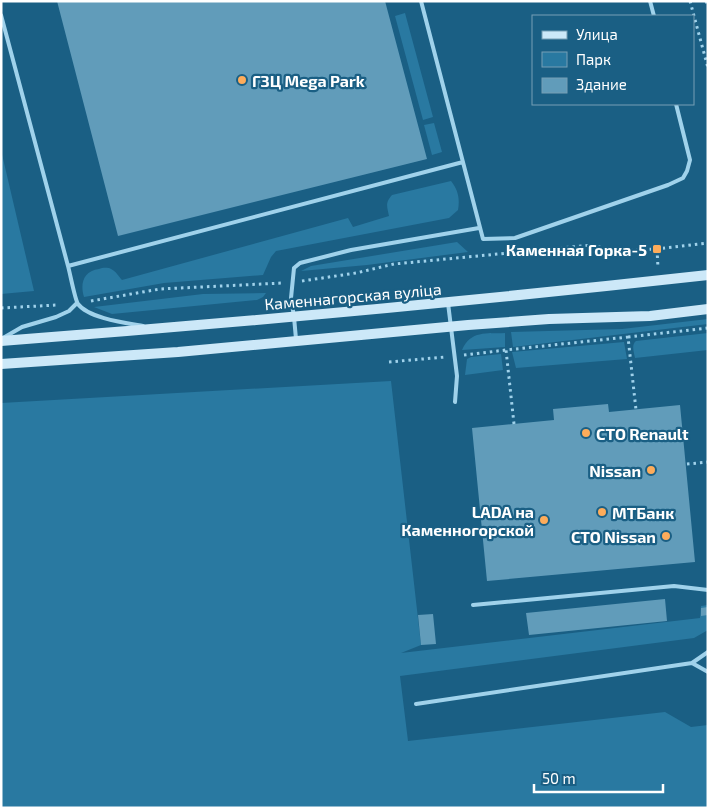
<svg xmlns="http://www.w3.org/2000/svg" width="709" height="809" viewBox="0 0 709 809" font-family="'Exo 2',sans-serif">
<rect width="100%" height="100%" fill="#1a5f84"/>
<path fill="#2979a1" d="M405 13 433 117 423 120 395 16Z
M434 123 442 152 432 155 424 125Z
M1 150 34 291 1 294Z
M451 181C458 190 460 198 458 210L449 218 276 251 271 257 263 275 164 283 84 297C80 284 83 271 99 269 102 268 107 267 111 269 116 271 119 277 122 280L348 218 353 227 389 216C387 206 385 203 392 195Z
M457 242 468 252 367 265 301 271 311 266Z
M266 293 263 297 257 300 112 314 94 307 203 294Z
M708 319V324L513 347 511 332 622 329Z
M505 333V347L462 350C471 330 486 334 505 333Z
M708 333V350L635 358C634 352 631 345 636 341Z
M624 342 627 359 516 368 512 352Z
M501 354 503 370 465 375 467 359 471 357Z
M391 381 421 645 401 653 700 618 701 606 708 605V630L694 638 400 676 408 741 665 712 691 727 708 725V808H1V403Z"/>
<path fill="#619cba" d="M57 1H385L427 159 118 236Z
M608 404 609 412 680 405 695 562 487 581 472 428 554 420 553 409Z
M665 599 667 621 529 635 526 613Z
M708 607V615L701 616V608Z
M433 614 436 644 421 645 418 615Z"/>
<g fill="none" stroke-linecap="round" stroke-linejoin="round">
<path stroke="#a0d2eb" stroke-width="3" stroke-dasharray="2.5 4" stroke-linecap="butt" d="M690 1 708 68
M706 1 708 7
M657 249 658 268
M302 281 356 273 394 264 592 245 614 251 657 249 708 243
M91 301 160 289 283 283
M1 308 57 305
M628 337 708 328
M464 355 506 350
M389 362 445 357
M514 424 506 350 628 337 636 410
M687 464 708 462"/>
<path stroke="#a0d2eb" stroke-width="4" d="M421 1 483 239 515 238 668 185 683 178 687 171 690 160 676 104
M650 1 654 16
M1 15 68 266
M448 303 457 376 455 402
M143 326C126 323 88 318 78 304 75 300 70 273 68 266L463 162
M3 338 22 327 56 317 69 311 77 303
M296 339 294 317 291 298 294 268 300 263 351 250 479 228
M473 605 674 586 708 590
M692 663 708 672
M416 704 692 663 708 652"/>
<path stroke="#cce8f8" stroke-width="10" d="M1 341C237 323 473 301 708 275
M1 364 178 352 468 325 549 319 650 316 708 309"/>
</g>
<g fill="#fdac5b" stroke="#1a5f84" stroke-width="2">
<circle cx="242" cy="80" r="5"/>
<rect x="652" y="244" width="10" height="10" rx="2.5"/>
<circle cx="586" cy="433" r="5"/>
<circle cx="651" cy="470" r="5"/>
<circle cx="602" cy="512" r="5"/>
<circle cx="544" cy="520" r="5"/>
<circle cx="666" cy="536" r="5"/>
</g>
<g text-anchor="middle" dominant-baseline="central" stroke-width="4.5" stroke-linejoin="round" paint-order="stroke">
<g font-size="16" font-weight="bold" fill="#fff" stroke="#1a5f84" text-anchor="end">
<text x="252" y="80" text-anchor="start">ГЗЦ Mega Park</text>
<text x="647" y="249">Каменная Горка-5</text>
<text x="596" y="433" text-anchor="start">СТО Renault</text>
<text x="641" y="470">Nissan</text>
<text x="534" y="511">LADA на<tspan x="534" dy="18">Каменногорской</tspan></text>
<text x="612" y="512" text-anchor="start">МТБанк</text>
<text x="656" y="536">СТО Nissan</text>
</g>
<g font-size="16" fill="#fff" stroke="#1a5f84">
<text transform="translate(353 296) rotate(-5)">Каменнагорская вуліца</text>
</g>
</g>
<rect width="709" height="809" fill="none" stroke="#ffffff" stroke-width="5"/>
<rect x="532" y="15" width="162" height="90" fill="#1a5f84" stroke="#769fb5"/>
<rect x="542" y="31" width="25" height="8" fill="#cce8f8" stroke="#769fb5"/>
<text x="576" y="40" font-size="15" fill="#ffffff">Улица</text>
<rect x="542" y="52" width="25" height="15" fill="#2979a1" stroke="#769fb5"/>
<text x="576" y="65" font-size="15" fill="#ffffff">Парк</text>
<rect x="542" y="78" width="25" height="15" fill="#619cba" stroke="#769fb5"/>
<text x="576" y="90" font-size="15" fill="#ffffff">Здание</text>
<path d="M534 784v8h129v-8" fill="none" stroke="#ffffff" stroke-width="2.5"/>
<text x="542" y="784" font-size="15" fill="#ffffff" stroke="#1a5f84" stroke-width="4" paint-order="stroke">50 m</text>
</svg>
